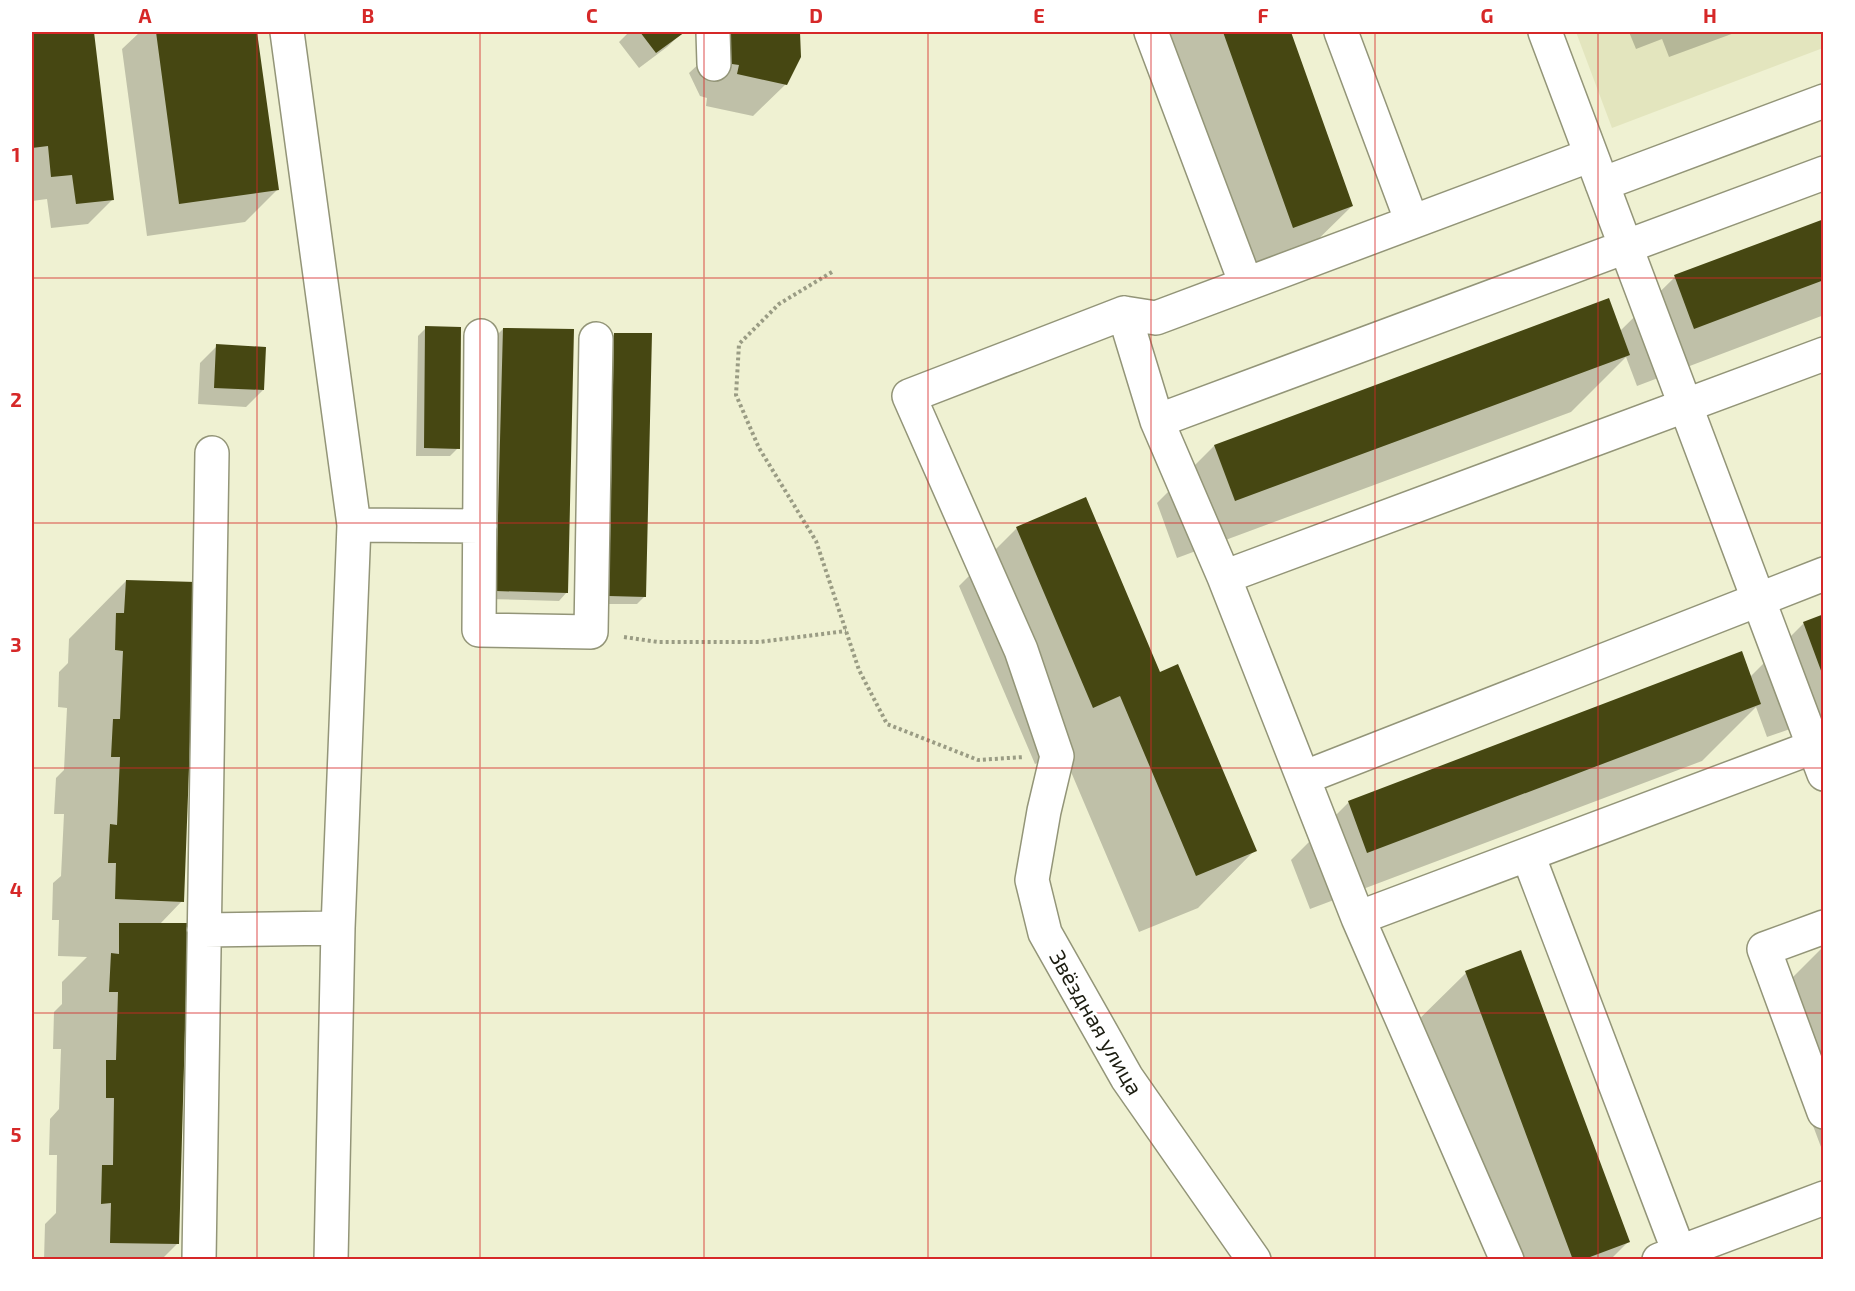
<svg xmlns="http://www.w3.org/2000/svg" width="1855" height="1291" viewBox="0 0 1855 1291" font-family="'Exo 2',sans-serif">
<rect width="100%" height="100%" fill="#eff1d2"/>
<path fill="#e3e5be" d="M1576 32H1823V48L1612 128Z"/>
<path fill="#0003" d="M32 32H92L113 199 88 224 51 228 47 199 32 201Z
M140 32H256L277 190 245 222 147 236 122 49Z
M629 32H683L667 47 639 68 619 42Z
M733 32H799V57L786 84 753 116 706 106 707 98 700 96 689 73Z
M1145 32H1289L1352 206 1294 263 1236 284Z
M1629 32H1737L1669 57 1662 39 1636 49Z
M1824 220V315L1637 386 1626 357 1571 412 1177 558 1157 503 1214 446 1620 331 1675 277Z
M426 328 458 448 450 456H416L418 336Z
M503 329 567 592 559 601 489 599 495 337Z
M615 334 645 596 637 604H602L607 342Z
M217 346 263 390 246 407 198 404 200 363Z
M1017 528 1159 674 1255 850 1198 908 1139 932 1063 753 1035 764 959 586Z
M126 581 182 901 159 925 177 1244 161 1260H44L45 1224 56 1213 57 1155H49L50 1119 59 1109 61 1049H53L54 1012 62 1004V982L87 957 58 956 59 920H52L53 883 61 876 64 814H54L56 778 64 770 67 708 58 707 59 672 68 663 69 639Z
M1824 616V717L1767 737 1756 707 1702 761 1310 909 1291 860 1349 802 1750 677 1804 623Z
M1824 946V1155L1767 1003Z
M1520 952 1629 1241 1610 1260H1494L1408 1030 1466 973Z"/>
<path fill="#464712" d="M32 32H94L114 200 76 204 72 175 51 177 48 146 32 148Z
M156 32H257L279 190 179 204Z
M640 32H685L656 53Z
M730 32H800L801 57 787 85 737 74 739 65 732 64 720 39Z
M1223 32H1291L1353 206 1293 228Z
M1824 219V280L1694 329 1674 275Z
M1609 298 1630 355 1235 501 1214 445Z
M425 326 461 327 460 449 424 448Z
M503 328 574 329 568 593 496 591Z
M614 333H652L646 597 609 596Z
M216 344 266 347 264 390 214 388Z
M1086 497 1160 672 1178 664 1257 851 1196 876 1120 696 1093 708 1016 527Z
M126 580 196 582 184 902 115 899 116 863H108L110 824 117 825 120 757H111L113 719H120L123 651 115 650 116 613H124Z
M1824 614V676H1823L1803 622Z
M1742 651 1761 704 1367 853 1348 801Z
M119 923H188L179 1244 110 1243 111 1203 101 1204 102 1165H113L114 1098H106V1060H116L118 992H109L111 953 119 954Z
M1521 950 1630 1242 1582 1260H1573L1465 971Z"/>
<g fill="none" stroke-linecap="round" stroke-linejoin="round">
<g stroke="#939578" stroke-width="36">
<path id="minor" d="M287 32 354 525 338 928 331 1260
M713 32 714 64
M1151 32 1246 284
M1341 32 1412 222
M1545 32 1824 774
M1602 184 1824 101
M1124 313 1157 421 1224 577 1824 354
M481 336 479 630 591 632 596 339
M1157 421 1824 173
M354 525 480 526
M1224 577 1358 918 1507 1260
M1303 778 1824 574
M1528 855 1679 1252
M1358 918 1824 743
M1824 927 1764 949 1824 1112
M204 930 338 928
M199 1260 212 453
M1254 1260 1127 1078 1045 933 1032 880 1044 811 1057 756 1021 650 909 396 1124 313 1156 318 1591 155
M1659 1260 1824 1198"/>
</g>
<path stroke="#9a9c84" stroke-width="4" stroke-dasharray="3 3" stroke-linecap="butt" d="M832 272 779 304 739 344 736 395 759 448 816 541 859 670 887 724 978 760 1024 757
M624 637 658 642H759L846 631"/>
<use href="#minor" stroke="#fff" stroke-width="33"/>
</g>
<path fill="none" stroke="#d62828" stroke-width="1.5" stroke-opacity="0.55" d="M257 32V1260M480 32V1260M704 32V1260M928 32V1260M1151 32V1260M1375 32V1260M1598 32V1260M32 278H1824M32 523H1824M32 768H1824M32 1013H1824"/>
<g text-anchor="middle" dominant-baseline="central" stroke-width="6" stroke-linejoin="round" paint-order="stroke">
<g font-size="22" fill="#1b1c10" stroke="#fff">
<text transform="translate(1097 1022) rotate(60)">Звёздная улица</text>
</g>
</g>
<rect width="1855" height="1291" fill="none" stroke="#ffffff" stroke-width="66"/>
<rect x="33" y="33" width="1789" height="1225" fill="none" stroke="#d62828" stroke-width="2"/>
<g font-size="20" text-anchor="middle" font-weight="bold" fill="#d62828">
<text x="145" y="23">A</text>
<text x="368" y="23">B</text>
<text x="592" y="23">C</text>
<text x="816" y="23">D</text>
<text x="1039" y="23">E</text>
<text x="1263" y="23">F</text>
<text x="1487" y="23">G</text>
<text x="1710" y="23">H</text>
<text x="16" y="162">1</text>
<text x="16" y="407">2</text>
<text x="16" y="652">3</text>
<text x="16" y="897">4</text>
<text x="16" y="1142">5</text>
</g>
</svg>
